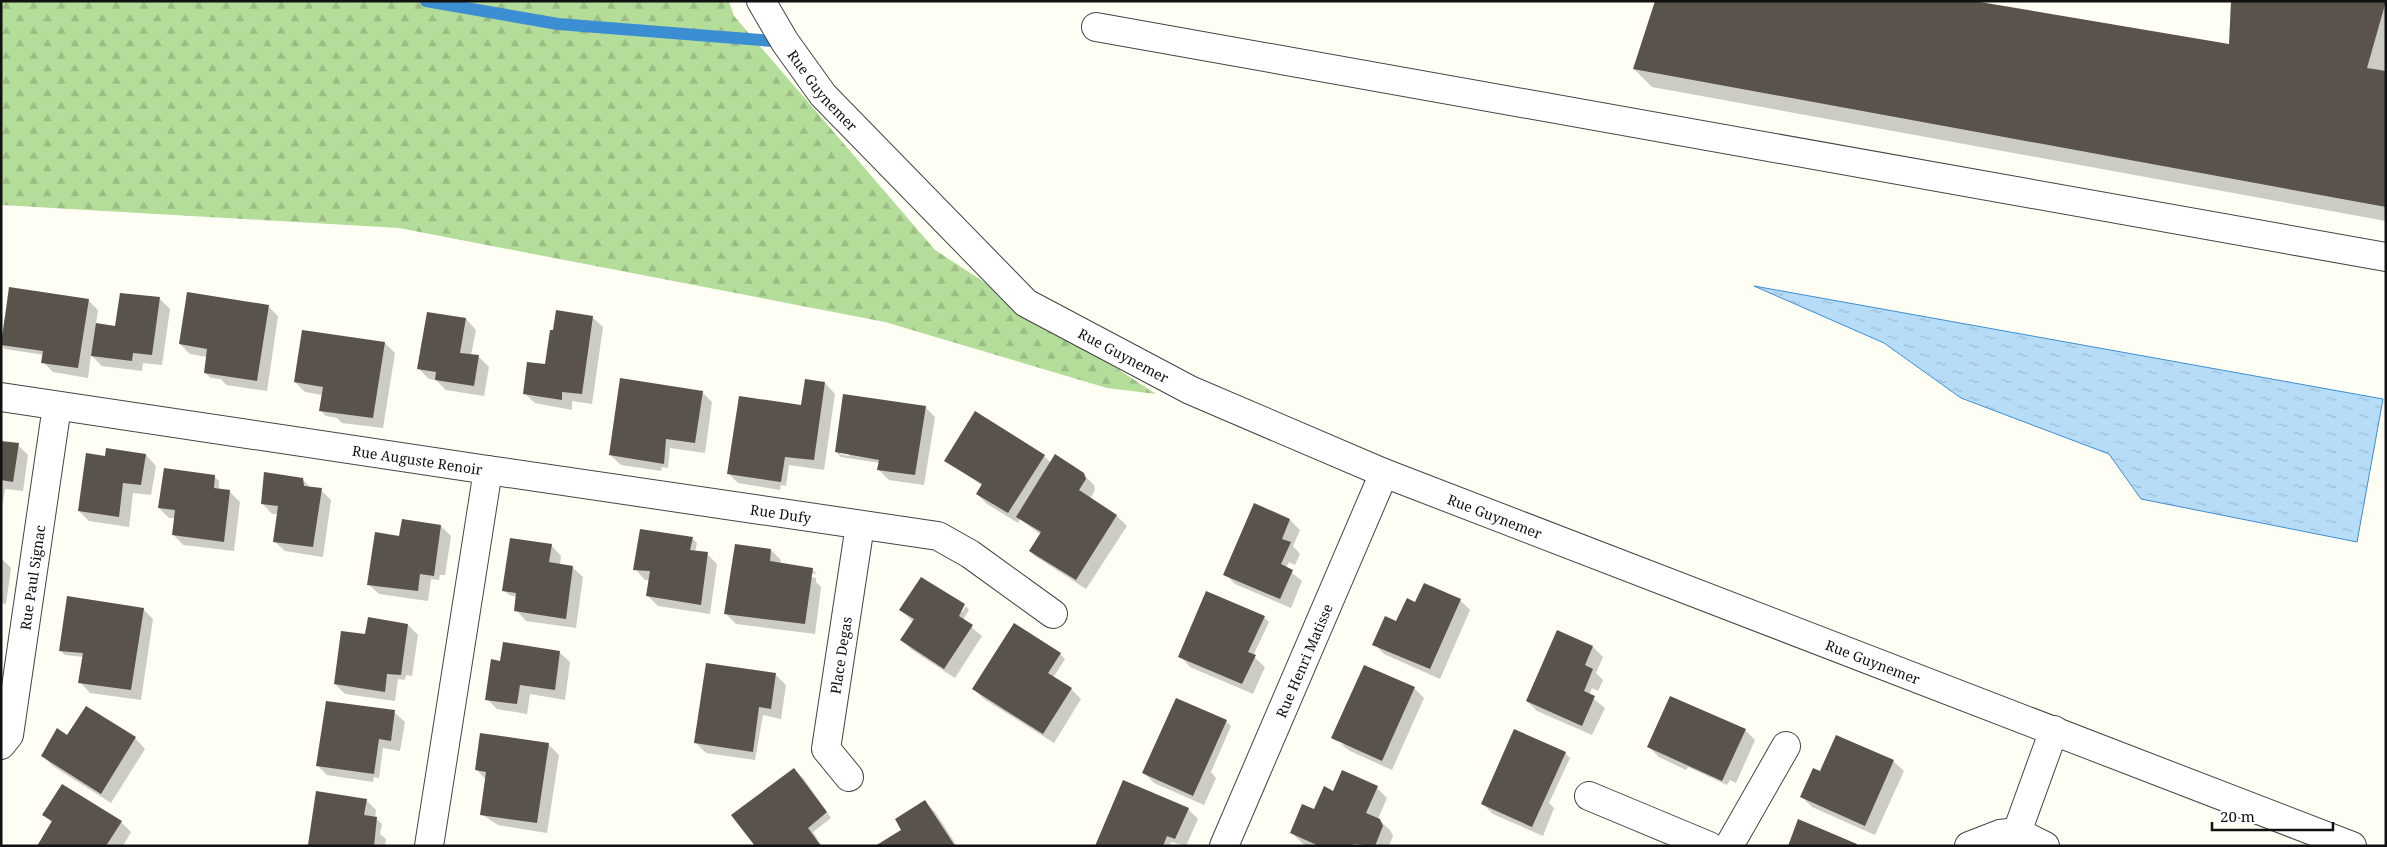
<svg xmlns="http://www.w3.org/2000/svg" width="2387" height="847" viewBox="0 0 2387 847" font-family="'Noto Serif',serif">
<defs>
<pattern id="forest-firs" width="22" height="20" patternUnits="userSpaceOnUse" patternTransform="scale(1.25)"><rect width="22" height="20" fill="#b5dd9a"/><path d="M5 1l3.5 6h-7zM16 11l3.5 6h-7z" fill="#9bbd84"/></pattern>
<pattern id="water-ripples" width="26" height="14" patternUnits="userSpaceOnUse" patternTransform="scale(1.25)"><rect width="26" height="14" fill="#b7dcf8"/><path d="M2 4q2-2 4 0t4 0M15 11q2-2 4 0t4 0" fill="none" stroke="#9cbcd4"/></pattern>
</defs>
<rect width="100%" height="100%" fill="#fffef5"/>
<path fill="url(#forest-firs)" d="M1 1H729L734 16 935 250 1156 394 1107 388 885 322 399 228 1 205Z"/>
<path fill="url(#water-ripples)" stroke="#3b8ed2" d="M1754 286 2383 399 2357 542 2141 499 2109 454 1961 398 1884 343Z"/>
<path fill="#0003" fill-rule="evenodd" d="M2386 1V221L1652 87 1634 69 2230 46Z
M10 288 88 300 98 310 96 324 116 327 160 299 170 309 162 365 143 363 142 371 102 366 91 355 88 378 53 372 43 362 44 355 5 349 1 345V340Z
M268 306 278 316 267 391 226 385 221 379 211 378 205 373 207 357 190 354 180 344Z
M592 317 603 327 592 404 572 401V410L535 403 524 393 546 365Z
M466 319 476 330 471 355 478 356 489 367 484 396 446 390 436 380 429 379 419 369Z
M385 343 395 353 383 428 342 423 337 418 326 416 321 411 323 395 305 392 295 382Z
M825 383 835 394 824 470 789 465 786 486 781 485 780 490 738 483 728 473Z
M702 392 712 402 705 453 670 448 668 468 662 467 661 471 621 465 610 455Z
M925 407 935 417 924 485 889 480 879 470 880 463 841 457 836 452ZM840 452 850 453 849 456 840 454Z
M1 442 18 445 28 455 23 491 5 489 1 513Z
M146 455 156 466 151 495 133 493 129 527 89 521 79 511 106 458Z
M1044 456 1051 463 1083 474 1094 485 1095 490 1090 499 1117 516 1127 526 1086 589 1035 556 1030 551 1041 535 1020 519 1018 523 987 504 977 494 983 486 946 461Z
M214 476 219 481V490L230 492 240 502 234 551 183 545 173 534 175 518H169L159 508Z
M303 480 311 488 321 490 331 500 323 557 285 551 274 541 278 514H272L262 503Z
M1254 505 1290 520 1300 530 1293 546 1300 554 1295 565 1289 562 1286 568 1302 581 1291 608 1235 584 1225 574Z
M441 526 451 536 445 575H440L439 580 431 579 428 601 379 594 368 584 400 537Z
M692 538 697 543 695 552 707 554 717 564 710 614 658 606 648 596 650 580H645L635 569Z
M551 545 561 556 560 565 572 567 583 577 576 628 526 621 516 610 517 597 509 595 504 590Z
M771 550 781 560 780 564 812 569 817 574 780 569V572L816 578V582L821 587 815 634 736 624 726 614Z
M1 558 11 568 6 604 1 603Z
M1460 600 1470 610 1440 679 1384 654 1374 644 1416 604Z
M966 606 969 610 963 620 982 636 955 678 912 650 902 640 913 622 901 610 962 612Z
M143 609 153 619 141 700 90 693 80 682 84 657 65 655 60 650Z
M1264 617 1269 622 1253 656 1265 667 1253 694 1190 667 1180 656Z
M408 625 418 635 412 676 406 675 405 680 398 679 395 701 345 694 335 684 366 636Z
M1558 631 1593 647 1603 657 1596 673 1603 680 1598 691 1592 688 1589 695 1605 708 1592 735 1537 711 1527 701Z
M559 652 570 662 565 700 530 694 527 714 497 709 487 699 501 662Z
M1060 654 1065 659 1053 678 1071 689 1081 699 1054 743 984 699 974 689Z
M776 675 786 685 781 719 763 715 755 760 706 753 696 743Z
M1414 688 1424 698 1392 770 1350 751 1332 738ZM1337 739 1345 743 1344 745 1337 742Z
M394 712 405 722 400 751 383 748 379 778 374 777 373 782 327 775 317 765Z
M1226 721 1231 726 1211 772 1216 778 1204 805 1154 783 1144 773Z
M1745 730 1755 740 1736 783 1730 780 1727 785 1688 767 1686 770 1659 757 1649 747Z
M481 735 549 745 559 755 547 833 498 825 481 814 486 780 476 769Z
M68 736 135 738 145 749 111 803 53 766 42 755Z
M1565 753 1570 758 1549 803 1554 808 1543 836 1493 814 1483 804Z
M1893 761 1904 771 1875 835 1812 807 1802 797 1825 775Z
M794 769 804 779 831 818 813 832 822 846H756Z
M1377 788 1387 798 1378 819 1390 830 1393 836 1389 846H1308L1302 843 1292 833 1333 793Z
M366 800 376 810 375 818 382 824 380 834 386 839 385 846 309 845Z
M925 802 935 812 957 846H878L901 831Z
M1188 809 1198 819 1186 846 1171 842 1170 846H1096Z
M44 815 121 822 131 832 123 846H39L52 823Z"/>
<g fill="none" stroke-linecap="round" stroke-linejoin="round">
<path stroke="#3b8ed2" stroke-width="12" d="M426 1 558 24 785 42"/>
</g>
<path fill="#5a534c" d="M1655 1H1974L2229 44 2231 1H2386L2367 68 2386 71V207L1633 69Z
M9 287 89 299 78 368 41 363 43 351 1 345Z
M187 292 269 305 257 381 204 373 207 349 179 344Z
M120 293 160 297 152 355 133 353 132 361 91 356 96 323 115 326Z
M556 310 593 316 582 394 562 392V400L523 394 527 362 545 364 550 330H553Z
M427 312 466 318 460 353 479 355 474 386 435 380 436 372 417 369Z
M302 330 385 342 373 418 319 411 323 387 294 382Z
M620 378 703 391 695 443 666 439 664 464 609 455Z
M805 379 825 382 814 460 785 457 781 482 727 474 739 396 801 405Z
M843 394 926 406 915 475 877 470 879 460 835 452Z
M975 411 1045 455 1008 513 976 494 982 484 944 461Z
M1 441 19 443 13 482 1 480Z
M106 448 146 454 141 485 123 483 119 517 78 511 86 453 105 456Z
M1055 454 1084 473 1086 479 1079 490 1117 515 1076 580 1029 551 1041 532 1016 517Z
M164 468 215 475 214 488 230 490 224 542 172 535 175 510 158 508Z
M264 472 303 478 304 486 322 488 313 547 273 542 278 506 261 504Z
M1254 503 1290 519 1282 539 1291 542 1281 564 1293 570 1280 599 1223 575Z
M402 519 441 525 434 576 420 574 418 591 367 585 375 532 399 536Z
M640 529 693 537 690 550 708 552 701 605 646 596 650 571 633 570Z
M510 538 552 544 549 562 573 566 566 619 514 611 516 593 502 591Z
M735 544 771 549 770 561 813 568 805 624 724 614Z
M921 577 965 604 959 616 973 625 944 669 900 640 914 619 899 610Z
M1424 583 1461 599 1430 669 1372 645 1385 616 1396 621 1407 598 1415 602Z
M1206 591 1265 616 1248 652 1256 655 1242 684 1178 657Z
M67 596 144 608 131 690 78 683 83 653 59 651Z
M368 617 408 624 401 675 387 674 385 692 334 684 341 631 365 634Z
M1014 623 1061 653 1048 673 1072 688 1043 734 972 689Z
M1557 630 1593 646 1585 665 1593 669 1584 691 1595 696 1582 726 1526 701Z
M503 642 560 651 555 690 520 685 517 704 485 700 491 659 500 661Z
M706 663 776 673 771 709 759 707 753 752 694 743Z
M1364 665 1415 687 1382 761 1331 738Z
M1670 696 1746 729 1722 781 1647 747Z
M1176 698 1227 720 1193 796 1142 773Z
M326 701 395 710 391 741 379 739 374 774 316 766Z
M86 706 136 737 101 794 41 756 57 728 67 735Z
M1514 729 1566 752 1532 827 1481 804Z
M480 733 549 743 537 823 480 815 486 772 475 770Z
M1836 735 1894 760 1865 826 1800 797 1813 768 1820 771Z
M794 768 827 812 808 828 821 846H755L731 815Z
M1342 770 1378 786 1366 813 1380 819 1383 826 1375 846 1353 844 1352 846H1319L1290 833 1302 804 1314 809 1324 786 1333 791Z
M1123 780 1189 808 1175 839 1167 836 1163 846H1095Z
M62 784 122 821 106 846H37L52 821 42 815Z
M316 791 367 799 364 815 377 817 374 846 308 845Z
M925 800 955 846H875L901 830 895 819Z
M1798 819 1857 844 1856 846H1788Z"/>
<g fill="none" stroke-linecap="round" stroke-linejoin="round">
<g stroke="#444" stroke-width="30">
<g id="minor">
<path id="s1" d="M761 1 785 42 823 95 1026 303 1190 390 1384 473 2352 846"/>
<path d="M1096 27 2386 257"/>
<path id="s2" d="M1 397 488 470 429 846"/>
<path id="s3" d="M488 470 938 536 970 554 1053 614"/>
<path id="s4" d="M1 745 9 735 57 406"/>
<path id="s5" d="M849 777 826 749 860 525"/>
<path d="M1589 796 1709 846"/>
<path id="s6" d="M1224 846 1384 473"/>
<path d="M1729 846 1786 746"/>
<path d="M1969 846 2000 834 2017 832"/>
<path d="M2045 846 2017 832 2054 730"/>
</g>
</g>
<use href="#minor" stroke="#fff" stroke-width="28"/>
</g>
<g text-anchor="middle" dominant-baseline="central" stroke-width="5" stroke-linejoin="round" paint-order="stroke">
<g font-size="14" fill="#111" stroke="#fff">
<text stroke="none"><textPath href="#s1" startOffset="109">Rue Guynemer</textPath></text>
<text stroke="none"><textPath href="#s1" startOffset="514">Rue Guynemer</textPath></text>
<text stroke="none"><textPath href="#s2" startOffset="421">Rue Auguste Renoir</textPath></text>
<text stroke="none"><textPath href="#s3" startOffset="296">Rue Dufy</textPath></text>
<text stroke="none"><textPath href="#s1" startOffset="919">Rue Guynemer</textPath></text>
<text stroke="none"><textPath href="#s4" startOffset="172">Rue Paul Signac</textPath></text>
<text stroke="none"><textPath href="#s5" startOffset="131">Place Degas</textPath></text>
<text stroke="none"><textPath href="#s6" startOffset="202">Rue Henri Matisse</textPath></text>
<text stroke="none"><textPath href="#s1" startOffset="1324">Rue Guynemer</textPath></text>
</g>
</g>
<rect width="2387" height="847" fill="none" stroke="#111111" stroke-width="5"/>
<path d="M2212 822v8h121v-8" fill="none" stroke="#111111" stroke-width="2.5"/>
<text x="2220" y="822" font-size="15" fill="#111111" stroke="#ffffff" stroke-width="4" paint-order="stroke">20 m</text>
</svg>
